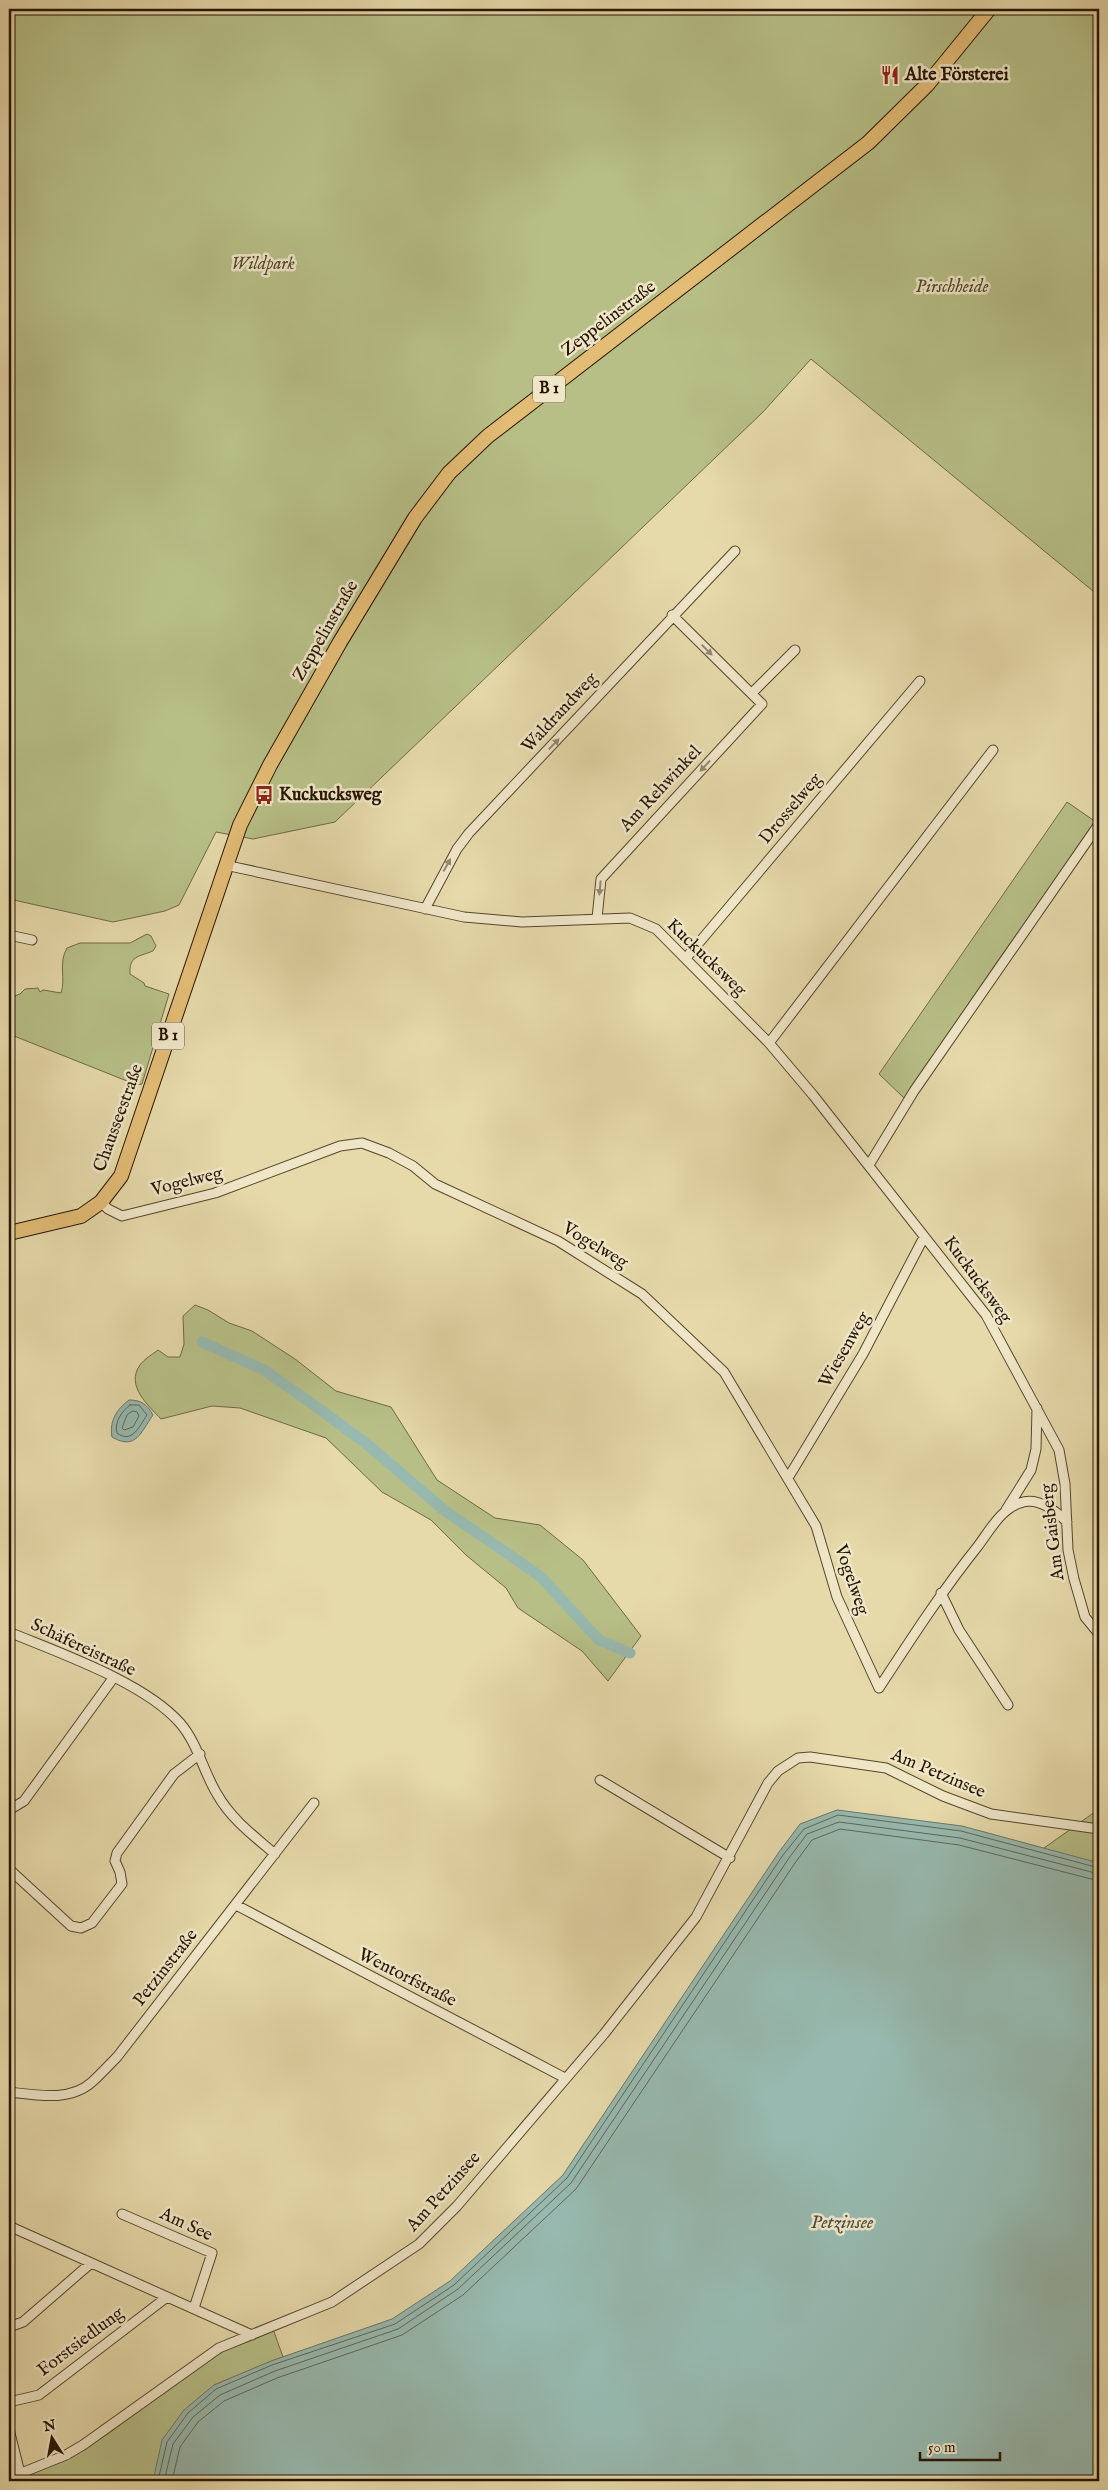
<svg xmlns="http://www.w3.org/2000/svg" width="1108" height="2490" viewBox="0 0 1108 2490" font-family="'IM FELL English',serif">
<rect width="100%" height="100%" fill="#e6d9aa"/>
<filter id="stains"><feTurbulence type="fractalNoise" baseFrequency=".004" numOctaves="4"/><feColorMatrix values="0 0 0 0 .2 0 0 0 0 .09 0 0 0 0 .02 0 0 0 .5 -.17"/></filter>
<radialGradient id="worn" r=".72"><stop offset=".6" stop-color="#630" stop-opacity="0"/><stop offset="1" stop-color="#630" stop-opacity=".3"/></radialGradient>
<path fill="#b7bf87" stroke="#6e6a44" d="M9 9H1099V596L811 359 763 412 335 822 253 839 216 832 179 905 165 911 113 922 9 899Z
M1067 802 1096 822 999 959 904 1098 879 1074Z
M147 934 151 936 156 946 153 951C138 957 129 956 130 974L144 983 145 986 169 994 142 1084 137 1085 9 1034V998L20 994 25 989 38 988 40 992 43 990 61 993C66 979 58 963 67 948L80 943H130Z
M195 1305 208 1310 229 1323 252 1331 295 1359 336 1391 391 1407 437 1480 495 1518 540 1525 583 1560 641 1636 608 1681 582 1651 518 1608 506 1588 466 1555 431 1520 382 1492 326 1438 240 1408 212 1406 161 1419C149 1406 125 1386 140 1365 144 1359 153 1354 158 1350L168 1357H180L184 1344 183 1316Z
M1099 1809V1876L1044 1848Z
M273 2329 283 2357 214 2385 167 2481H14L69 2457 106 2435 222 2351Z"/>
<path fill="#97b9af" stroke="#697769" d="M129 1400C141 1400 147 1404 153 1415 141 1432 136 1451 112 1437 109 1421 117 1409 129 1400Z
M837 1810 962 1826 1099 1863V2481H153L162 2440 184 2410 214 2385 271 2361 392 2319 450 2281 563 2175 779 1852 800 1824Z"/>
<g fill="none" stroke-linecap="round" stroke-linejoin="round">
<path stroke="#5e6758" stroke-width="1" d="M130 1405H139L147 1415C139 1427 132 1444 117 1433 114 1422 122 1411 130 1405Z
M133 1411 137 1412 139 1416 133 1427 124 1430 122 1428 127 1415Z
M158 2481 167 2442 188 2413 216 2389 272 2365 395 2324 454 2285 567 2178 783 1855 804 1829 838 1815 961 1831 1099 1868
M164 2481 173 2444 193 2417 220 2395 275 2371 398 2329 458 2289 571 2183 789 1858 807 1834 839 1822 960 1838 1099 1874
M172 2481 180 2447 198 2422 224 2401 277 2378 402 2335 463 2295 576 2189 795 1863 812 1840 840 1829 959 1845 1099 1881"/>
<path stroke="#97b9af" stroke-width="11" d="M202 1342 264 1370 314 1405 368 1445 444 1510 540 1576 599 1640 630 1653"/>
<g stroke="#55462a" stroke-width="11">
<path id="minor" d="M752 693 795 650
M225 865 464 917 522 922 630 918 656 929 769 1043 813 1095 986 1315 1059 1450 1065 1484 1068 1550 1074 1579 1085 1617 1099 1634
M425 909 457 849 469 833 735 551
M597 918 601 879 762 704 672 615
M9 935 32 940
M686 958 920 681
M769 1043 993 750
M869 1165 914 1091 1099 824
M101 1202 108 1209 122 1216 215 1193 340 1146 362 1143 389 1153 413 1166 435 1184 558 1241 642 1294 724 1372 816 1526 837 1597 879 1688
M788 1478 863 1354 924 1237
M1006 1510 1031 1470 1036 1449 1037 1408
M941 1593 959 1630 1008 1705
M9 1632C59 1653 144 1682 180 1723 198 1744 203 1771 217 1794 231 1819 254 1836 275 1854
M879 1688C911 1639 942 1591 978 1546 990 1530 1001 1509 1020 1503 1038 1496 1056 1511 1067 1522
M600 1780 730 1858
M9 1810 24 1801 114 1677
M9 1869 71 1926 81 1928 92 1923 122 1884 120 1872 115 1861 117 1853 174 1774 200 1754
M236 1905 565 2078
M9 2092C36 2095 70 2102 92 2082 101 2074 109 2065 117 2057L314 1803
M122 2214 212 2253 194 2308
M9 2226 252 2335
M9 2327 23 2322 91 2263
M9 2402 39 2395 167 2297
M9 2429 20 2473
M9 2478 66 2455 83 2445 219 2348 332 2302 419 2244 457 2206 604 2034 696 1917 768 1783 778 1771 798 1758 810 1757 886 1768 943 1796 991 1814 1099 1829"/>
</g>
<g stroke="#251500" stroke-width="16">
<path id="primary" d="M9 1233 81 1216 101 1202 121 1176 240 825 270 765 340 642 415 518 449 473 488 436 868 143 927 85 989 9"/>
</g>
<use href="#minor" stroke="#efe6c8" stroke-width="9"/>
<use href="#primary" stroke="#e3bc75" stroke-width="14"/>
</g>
<defs><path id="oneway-solid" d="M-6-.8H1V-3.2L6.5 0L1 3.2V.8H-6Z" transform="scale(1.25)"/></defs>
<g fill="#94886e">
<use href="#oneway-solid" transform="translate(707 650) rotate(45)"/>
<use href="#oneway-solid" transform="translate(554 744) rotate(-46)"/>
<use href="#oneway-solid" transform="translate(705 766) rotate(133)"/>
<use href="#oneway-solid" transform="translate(447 865) rotate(-61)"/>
<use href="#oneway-solid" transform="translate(600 888) rotate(95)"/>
</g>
<defs>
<g id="restaurant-bare" transform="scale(1.5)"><path d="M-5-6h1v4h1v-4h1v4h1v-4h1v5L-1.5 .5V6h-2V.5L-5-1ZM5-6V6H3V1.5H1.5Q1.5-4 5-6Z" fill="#8f2418" stroke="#efe6c8" stroke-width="2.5" paint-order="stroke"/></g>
<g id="bus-bare" transform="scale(1.5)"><path d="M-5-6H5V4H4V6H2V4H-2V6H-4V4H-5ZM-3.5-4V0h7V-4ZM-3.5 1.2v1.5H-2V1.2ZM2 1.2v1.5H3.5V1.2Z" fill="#8f2418" stroke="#efe6c8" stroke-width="2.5" paint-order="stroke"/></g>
</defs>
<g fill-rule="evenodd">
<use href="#restaurant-bare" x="890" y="75"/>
<use href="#bus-bare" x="264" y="795"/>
</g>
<g text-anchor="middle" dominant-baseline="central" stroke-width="5" stroke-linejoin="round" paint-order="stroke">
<g fill="#efe6c8" stroke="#62543c" stroke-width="1">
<rect x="533" y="375.5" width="32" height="27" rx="4"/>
<rect x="152" y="1022.5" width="32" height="27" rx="4"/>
</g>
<g font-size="16" font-weight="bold" fill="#251500">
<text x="549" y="389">B 1</text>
<text x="168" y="1036">B 1</text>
</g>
<g font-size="18" font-weight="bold" fill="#251500" stroke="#efe6c8" text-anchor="start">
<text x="905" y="75">Alte Försterei</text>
<text x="279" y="795">Kuckucksweg</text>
</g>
<g font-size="18" font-style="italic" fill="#514828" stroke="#efe6c8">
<text x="263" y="264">Wildpark</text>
<text x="952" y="287">Pirschheide</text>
</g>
<g font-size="18" fill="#251500" stroke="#efe6c8">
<text transform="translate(609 319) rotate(-37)">Zeppelinstraße</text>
<text transform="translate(326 631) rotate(-60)">Zeppelinstraße</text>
<text transform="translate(560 713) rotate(-47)">Waldrandweg</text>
<text transform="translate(661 789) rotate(-47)">Am Rehwinkel</text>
<text transform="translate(791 809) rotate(-50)">Drosselweg</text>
<text transform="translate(706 958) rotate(44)">Kuckucksweg</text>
<text transform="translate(119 1118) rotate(-70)">Chausseestraße</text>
<text transform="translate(187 1182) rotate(-14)">Vogelweg</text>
<text transform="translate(595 1246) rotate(31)">Vogelweg</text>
<text transform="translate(977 1280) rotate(54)">Kuckucksweg</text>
<text transform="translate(845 1350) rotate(-60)">Wiesenweg</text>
<text transform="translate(1053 1532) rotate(-97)">Am Gaisberg</text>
<text transform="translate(851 1580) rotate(71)">Vogelweg</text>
<text transform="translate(83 1648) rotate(25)">Schäfereistraße</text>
<text transform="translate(938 1774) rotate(23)">Am Petzinsee</text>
<text transform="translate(166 1968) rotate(-52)">Petzinstraße</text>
<text transform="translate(407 1978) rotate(27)">Wentorfstraße</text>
<text transform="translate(444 2192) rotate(-48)">Am Petzinsee</text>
<text transform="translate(186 2225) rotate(25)">Am See</text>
<text transform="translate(81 2342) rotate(-37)">Forstsiedlung</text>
</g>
<g font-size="19" font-style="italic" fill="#4d4e3d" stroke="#efe6c8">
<text x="842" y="2223">Petzinsee</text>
</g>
</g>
<rect width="1108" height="2490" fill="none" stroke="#e6d9aa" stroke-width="30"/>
<rect x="10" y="10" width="1088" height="2470" fill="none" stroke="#251500" stroke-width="2.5"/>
<rect x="15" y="15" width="1078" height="2460" fill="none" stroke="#251500"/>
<g transform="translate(52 2438) rotate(349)" stroke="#efe6c8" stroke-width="4" paint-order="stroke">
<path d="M0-4L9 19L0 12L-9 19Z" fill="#251500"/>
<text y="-8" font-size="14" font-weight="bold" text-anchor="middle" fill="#251500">N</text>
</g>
<path d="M920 2452v8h80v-8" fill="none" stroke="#251500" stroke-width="2.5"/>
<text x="928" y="2452" font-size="15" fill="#251500" stroke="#efe6c8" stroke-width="4" paint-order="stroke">50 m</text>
<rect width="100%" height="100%" filter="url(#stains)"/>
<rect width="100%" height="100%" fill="url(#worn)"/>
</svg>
